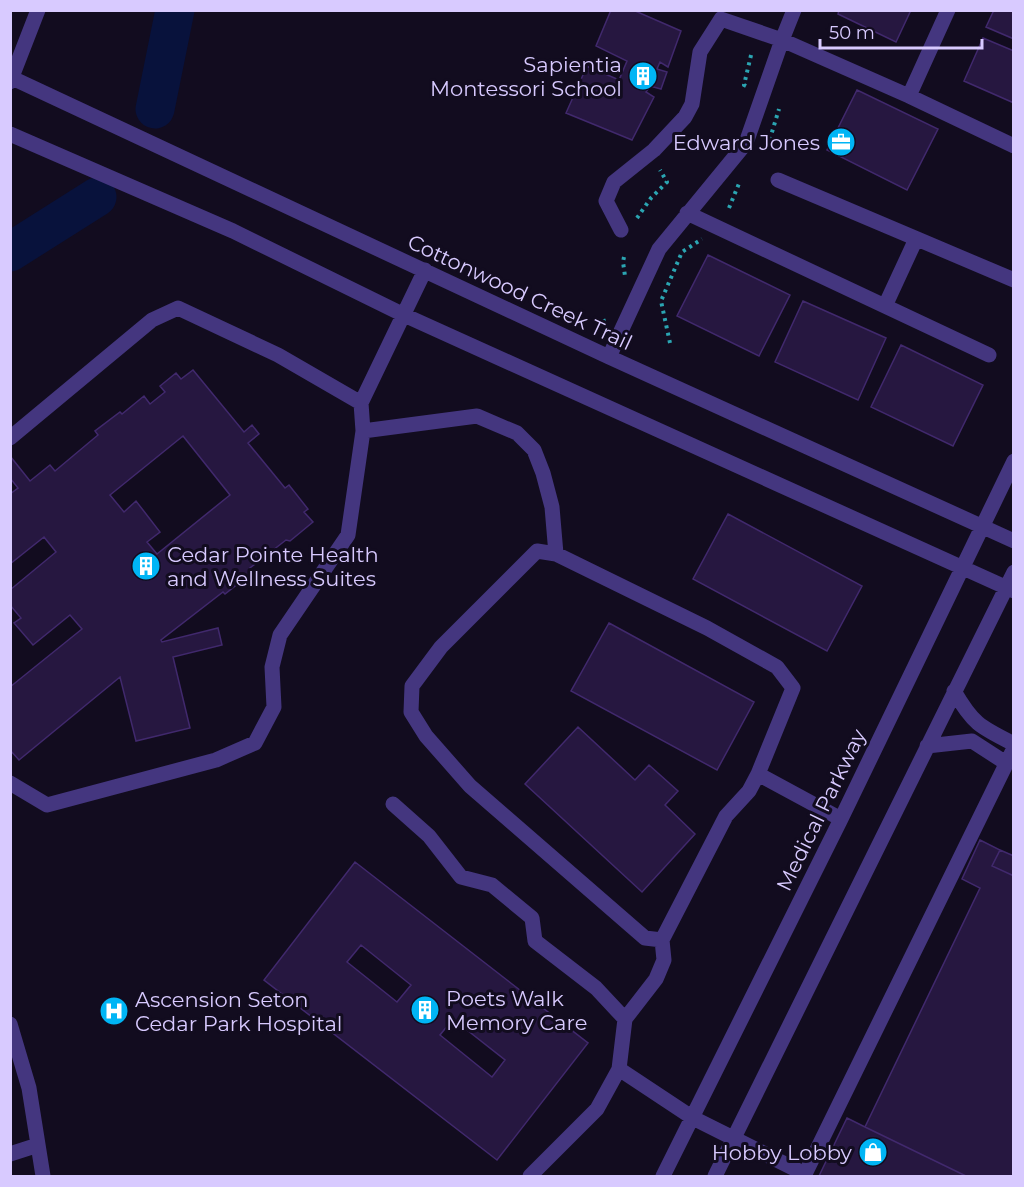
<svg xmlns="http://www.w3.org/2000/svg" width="1024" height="1187" viewBox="0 0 1024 1187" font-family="Montserrat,sans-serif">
<rect width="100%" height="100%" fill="#120c1f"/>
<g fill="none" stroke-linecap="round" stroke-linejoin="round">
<path stroke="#08123c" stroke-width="39" d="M155 109 175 10
M10 252 97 197"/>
</g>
<path fill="#261740" stroke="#41296d" stroke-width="1.5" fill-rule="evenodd" d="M611 10H633L681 31 668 67 660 62 657 69 667 72 661 89 650 86 646 92 654 97 632 140 566 113 587 66 619 80 627 61 596 46Z
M839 10H911L896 42 838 14Z
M994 10H1014V39L986 27Z
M983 38 1014 51V103L964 81Z
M857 90 938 129 907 190 827 150Z
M708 255 790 295 759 356 677 316Z
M803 301 886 338 858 400 775 362Z
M901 345 983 385 953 446 871 407Z
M193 370 244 432 252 425 259 434 248 443 285 488 289 485 308 509 304 512 313 522 290 541 286 540 250 568 253 572 225 594 223 592 161 640 162 642 218 628 222 645 173 657 190 728 136 741 120 677 19 760 10 750V687L82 629 70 615 33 645 14 623 21 618 10 605V590L56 552 44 537 10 564V494L18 488 10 478V456L30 481 50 465 55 471 98 435 95 431 120 412 122 414 144 396 150 404 165 392 160 386 176 373 181 379ZM183 436 230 495 157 554 147 542 160 532 136 501 124 512 110 495Z
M728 514 862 586 827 651 693 579Z
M609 623 754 702 717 770 571 691Z
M578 727 635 780 649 765 678 791 665 805 695 834 642 892 525 784Z
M980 840 1000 850 992 866 1014 876V1176H966L865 1127 980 888 962 879Z
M1000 850 1014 856V876L992 866Z
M355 862 588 1043 497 1160 264 980ZM361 945 411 985 397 1002 347 962ZM453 1019 505 1060 492 1077 440 1035Z
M847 1118 865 1127 966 1176H819Z"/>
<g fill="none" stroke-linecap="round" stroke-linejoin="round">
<path stroke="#2ba5b2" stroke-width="4" stroke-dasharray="3 4.5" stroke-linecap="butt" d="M746 86 744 85 752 51
M766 146 769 142 779 109
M729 208 740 181
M637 218 651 198 667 182 660 170
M624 257 623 262 625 276
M596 324 607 320
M670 343 661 301 682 252 702 239"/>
<path stroke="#44367f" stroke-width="15" d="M10 77 609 357 1014 541
M10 82 38 10
M909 96 948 10
M10 134 233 231 404 315 1014 591
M778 180 1014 280
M687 213 989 355
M621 230 606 201 614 182 654 150 685 117 692 104 700 52 721 19 782 40 794 10
M885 306 916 239
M609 357 659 249 746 143 782 40 909 96 1014 146
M363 431 477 416 517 433 534 450 543 473 552 507 556 554
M10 438 152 320 178 308 278 355 361 403
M954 691C973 724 980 727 1014 744
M927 746 972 741 1006 763
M758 774 793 688 777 667 707 628 556 554 537 551 441 647 412 686 411 712 426 736 470 786 645 938 662 940 726 816 749 791 758 774 841 819
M10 783 47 805 216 760 255 743 274 707 272 667 280 635 348 535 363 431 361 403 425 270
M393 804 429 836 461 877 492 885 532 918 535 941 596 988 625 1019 619 1069 693 1118 805 1174
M625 1019 656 979 664 960 662 940
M10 1024 29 1088 43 1176
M10 1154 38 1145
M530 1176 597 1109 619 1069
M663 1176 841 819 1014 461
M715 1176 1014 572
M804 1176 1014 748"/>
</g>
<defs>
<g id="building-disc" transform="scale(1.5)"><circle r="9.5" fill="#00b5f5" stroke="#120c1f"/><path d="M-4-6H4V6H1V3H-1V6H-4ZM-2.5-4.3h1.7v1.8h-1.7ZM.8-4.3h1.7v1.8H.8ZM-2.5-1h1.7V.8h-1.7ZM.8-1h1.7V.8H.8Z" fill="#fff"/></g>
<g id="office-disc" transform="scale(1.5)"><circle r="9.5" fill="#00b5f5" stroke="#120c1f"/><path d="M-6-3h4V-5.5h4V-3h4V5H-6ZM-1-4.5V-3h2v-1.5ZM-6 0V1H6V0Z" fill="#fff"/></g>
<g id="hospital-disc" transform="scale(1.5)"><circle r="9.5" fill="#00b5f5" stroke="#120c1f"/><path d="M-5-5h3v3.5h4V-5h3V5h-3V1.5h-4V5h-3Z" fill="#fff"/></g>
<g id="shop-disc" transform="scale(1.5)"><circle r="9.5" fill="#00b5f5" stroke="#120c1f"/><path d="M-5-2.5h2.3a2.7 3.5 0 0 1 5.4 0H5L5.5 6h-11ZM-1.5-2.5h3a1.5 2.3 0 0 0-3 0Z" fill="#fff"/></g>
</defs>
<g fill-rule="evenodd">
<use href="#building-disc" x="643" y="76"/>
<use href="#office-disc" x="841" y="142"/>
<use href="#building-disc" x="146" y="566"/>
<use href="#building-disc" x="425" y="1010"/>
<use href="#hospital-disc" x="114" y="1011"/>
<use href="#shop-disc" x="873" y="1152"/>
</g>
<g text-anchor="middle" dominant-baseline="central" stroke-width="6" stroke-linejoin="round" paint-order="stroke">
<g font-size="21" fill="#d8caff" stroke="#120c1f" text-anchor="end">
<text x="622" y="64">Sapientia<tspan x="622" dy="24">Montessori School</tspan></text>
<text x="820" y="142">Edward Jones</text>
<text x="167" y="554" text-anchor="start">Cedar Pointe Health<tspan x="167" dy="24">and Wellness Suites</tspan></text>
<text x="446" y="998" text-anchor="start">Poets Walk<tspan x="446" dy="24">Memory Care</tspan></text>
<text x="135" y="999" text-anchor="start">Ascension Seton<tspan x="135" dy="24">Cedar Park Hospital</tspan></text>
<text x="852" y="1152">Hobby Lobby</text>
</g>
<g font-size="21" fill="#d8caff" stroke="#120c1f">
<text transform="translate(520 292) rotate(25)">Cottonwood Creek Trail</text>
<text transform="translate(821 810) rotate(-64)">Medical Parkway</text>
</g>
</g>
<rect width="1024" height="1187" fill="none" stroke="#d8caff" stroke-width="24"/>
<path d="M820 39v9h162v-9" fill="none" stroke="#d8caff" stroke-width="3"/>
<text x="829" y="39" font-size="18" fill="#d8caff" stroke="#120c1f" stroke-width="4.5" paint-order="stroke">50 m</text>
</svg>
